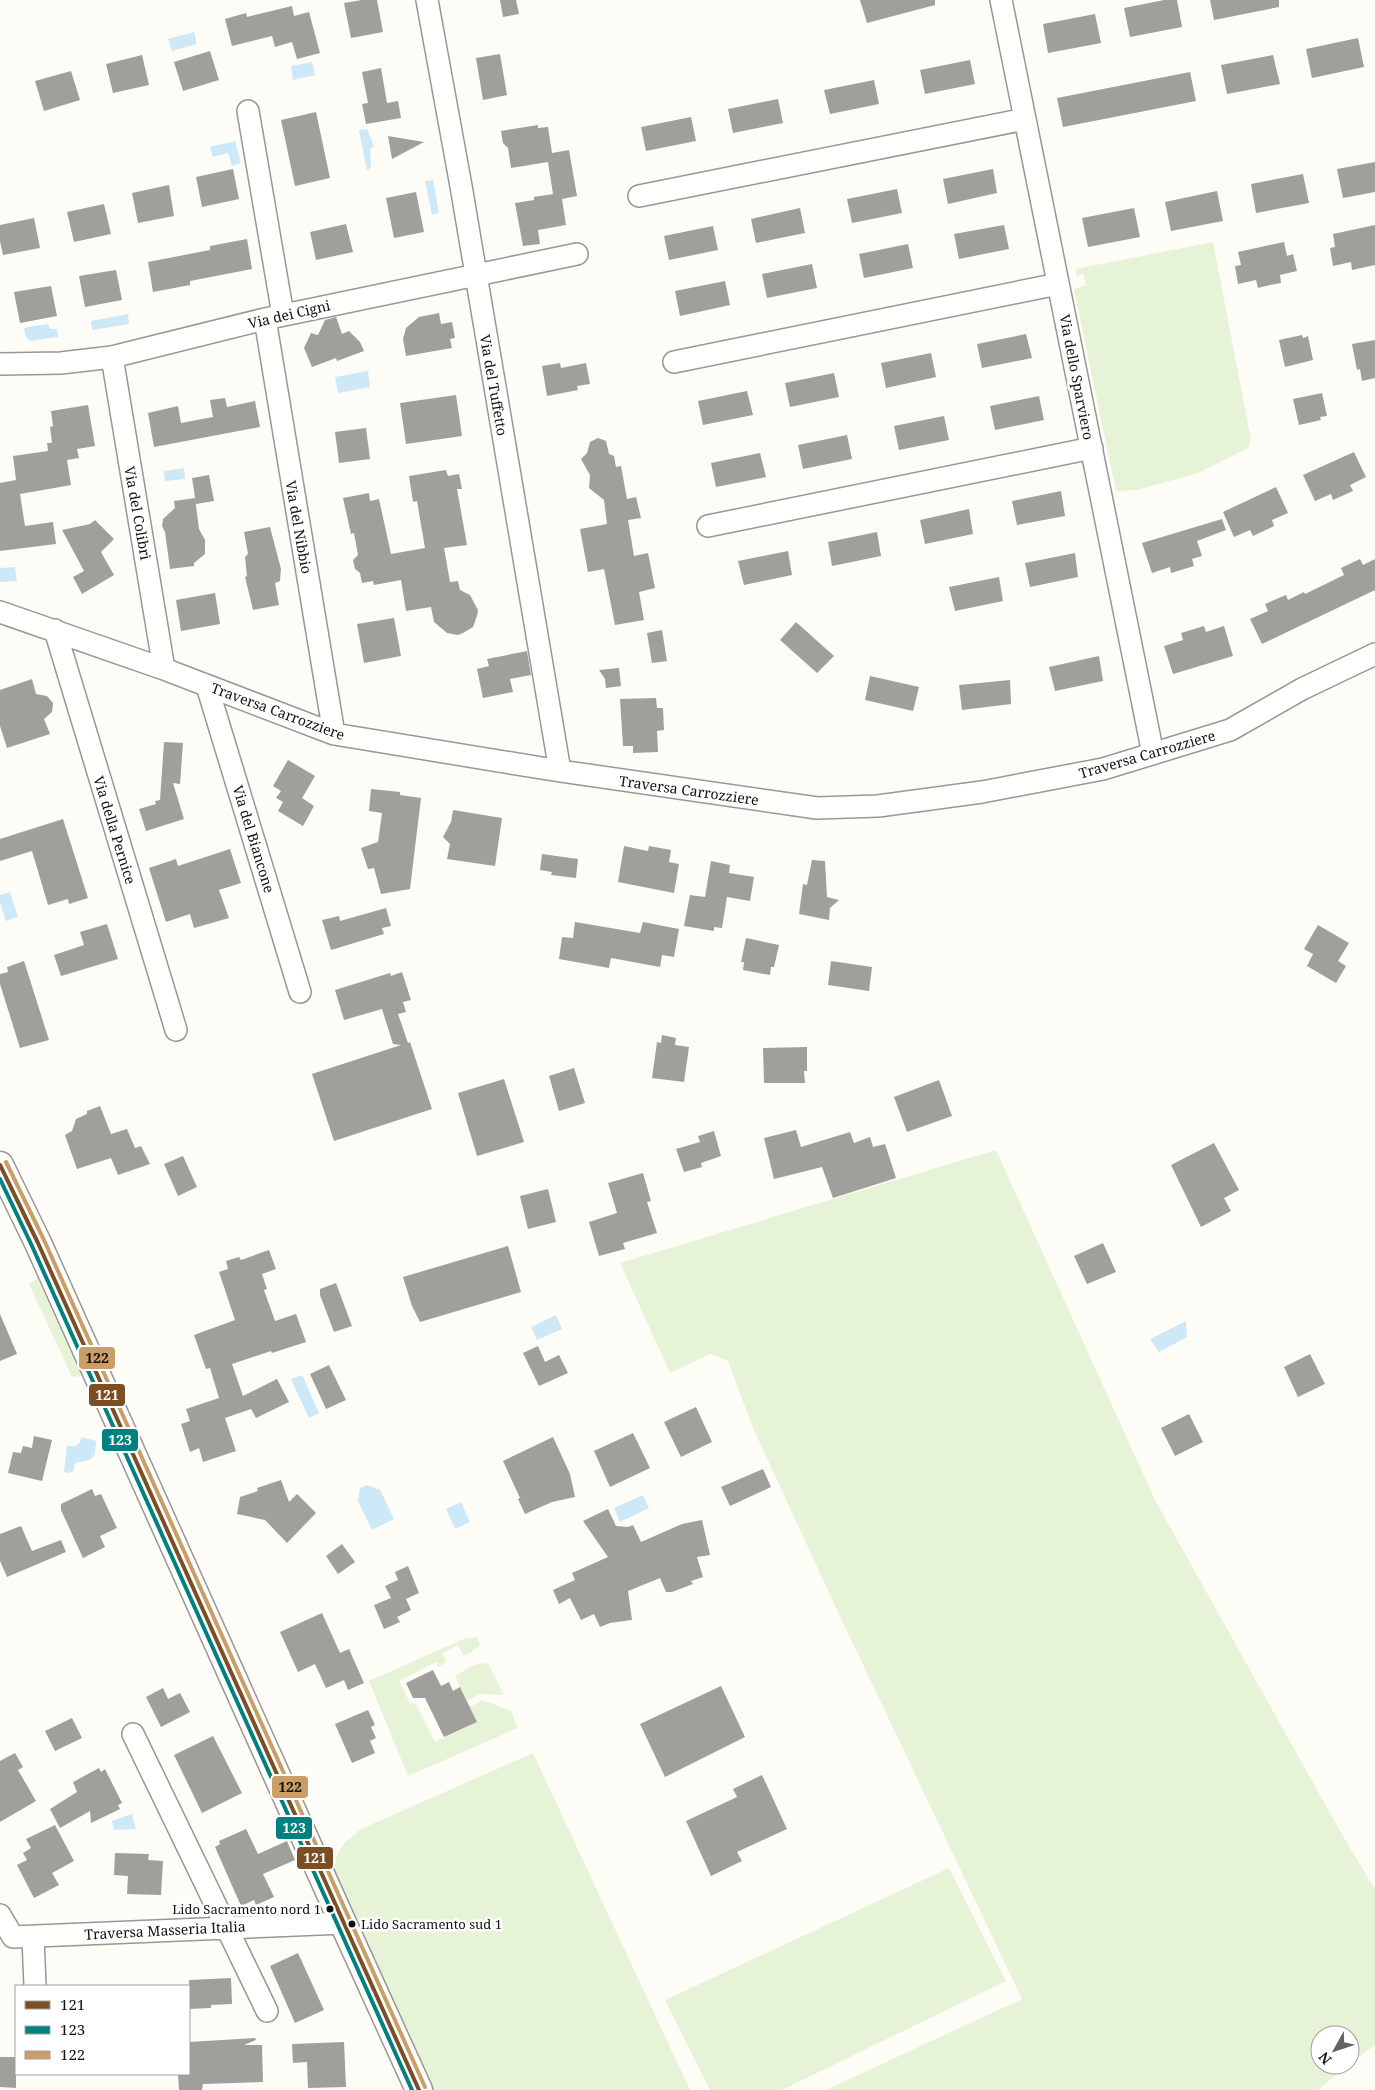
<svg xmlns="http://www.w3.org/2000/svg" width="1375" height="2090" viewBox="0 0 1375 2090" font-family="'Noto Serif',serif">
<rect width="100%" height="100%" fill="#fdfcf7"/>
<path fill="#e7f3d7" d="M1213 242 1251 440 1248 448 1198 473 1137 490 1116 491 1074 289 1086 285 1083 274 1076 276V269Z
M996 1150 1156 1502 1344 1838 1375 1889V2045L1350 2063V2035H1320V2065H1348L1318 2090H826L1022 1999 837 1610 753 1428 728 1361 710 1354 670 1373 620 1263Z
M37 1278 82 1376 72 1377 29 1284Z
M477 1637 480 1645 469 1654 463 1655 458 1645 442 1653 447 1662 438 1667 436 1662 399 1681 410 1703 416 1704 435 1742 477 1722 470 1707 482 1700 511 1711 518 1728 408 1776 369 1681 466 1638Z
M488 1663 504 1695 480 1694 467 1701 455 1676 474 1665Z
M533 1753 690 2090H432L334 1880C335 1851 338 1847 361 1829Z
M949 1868 1006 1981 782 2090H710L665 2000Z"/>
<path fill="#cde8f7" d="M194 32 197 44 172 51 168 39Z
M312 62 315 75 293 80 291 66Z
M367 129 374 146 370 149 371 167 367 171 359 130Z
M235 141 241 163 232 166 228 153 213 157 210 147Z
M433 180 439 213 432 215 425 181Z
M128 314 129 324 92 330 91 321Z
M48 324 50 329H57L58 337 30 341 26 337 24 329 27 327Z
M368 371 370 387 338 393 335 377Z
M184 468 185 479 165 481 164 471Z
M15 567 17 581 0 582V568Z
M10 892 18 917 6 921 0 903V895Z
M556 1315 562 1329 537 1340 531 1327Z
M1186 1321 1187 1337 1159 1352 1150 1339Z
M302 1375 319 1413 309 1418 291 1379Z
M81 1437 96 1441 95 1454 90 1460 75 1463 74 1470 70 1473 64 1472 67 1446H75L80 1442Z
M367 1485 380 1490 394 1519 372 1530 358 1501 360 1488Z
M643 1495 649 1508 620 1522 614 1508Z
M461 1502 470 1522 455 1529 446 1509Z
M132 1814 136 1829 114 1830 112 1821Z"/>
<path fill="#a19f9c" d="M362 0H377L383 32 351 38 344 3Z
M500 0H516L519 14 503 17Z
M860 0H935V5L867 23Z
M1164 0H1177L1182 27 1130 37 1124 8Z
M1210 0H1279V7L1214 20Z
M292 6 294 16 309 12 320 53 297 59 292 42 275 47 272 36 232 46 225 19 246 13 247 17Z
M1095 14 1101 43 1048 53 1043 24Z
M1358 38 1364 67 1312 78 1306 49Z
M210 51 219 80 183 91 174 62Z
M500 54 507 95 483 100 476 58Z
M142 55 149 85 113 93 106 64Z
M1273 55 1280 84 1227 94 1221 65Z
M970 60 975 84 925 94 920 70Z
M381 68 387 103 398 101 401 118 366 124 362 104 368 103 362 72Z
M71 71 80 100 44 111 35 81Z
M1190 72 1196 101 1063 127 1057 98Z
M874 80 879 104 830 114 824 90Z
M778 99 783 123 733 133 728 109Z
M316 112 330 178 295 186 281 120Z
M691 117 696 141 646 151 641 127Z
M538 125V128L548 127 552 153 569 150 577 196 562 199 566 225 538 230 540 244 523 246 515 203 534 200V197L553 194 548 162 511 168 508 148 503 143 501 131Z
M388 136 424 142 392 159Z
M1375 162V192L1343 198 1337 169Z
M233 169 239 199 202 207 196 177Z
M993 169 997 193 948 204 943 179Z
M1303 174 1309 203 1256 213 1251 184Z
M169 185 174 216 138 223 132 193Z
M897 189 902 213 852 223 847 199Z
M1217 191 1223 221 1171 231 1165 202Z
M416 192 424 232 394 238 386 198Z
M104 204 111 234 74 242 67 212Z
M800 208 805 233 756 243 751 219Z
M1134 208 1140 237 1088 247 1082 218Z
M34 218 40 248 3 255 0 241V225Z
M346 224 353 252 316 260 310 232Z
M1004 225 1009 249 959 259 954 234Z
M1375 225V265L1352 270 1351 262 1333 266 1330 248 1335 247 1333 234Z
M713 226 718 250 669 260 664 236Z
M247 239 252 269 190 281V285L153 292 148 262 210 250V246Z
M1284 242 1287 256 1293 254 1297 271 1280 275 1281 283 1270 285 1258 288 1256 280 1238 284 1235 266 1241 265 1238 252Z
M908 244 913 268 864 278 859 254Z
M812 264 817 288 767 298 762 274Z
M116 270 122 300 85 307 79 276Z
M725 281 730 305 680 316 675 291Z
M51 286 57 316 20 323 14 292Z
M439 313 441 324 452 322 455 338 450 339 452 348 406 356 403 339 406 328 419 317Z
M336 317 342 334 349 331 360 342 364 351 337 361 336 358 312 367 304 348 311 333 318 335 325 320Z
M1026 334 1032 358 982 368 977 344Z
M1302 335 1303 338 1308 336 1313 360 1285 367 1279 340Z
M1375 340V378L1362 381 1360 369 1357 370 1352 344Z
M931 353 936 377 886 388 881 363Z
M560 363 561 368 586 363 590 384 577 386 578 390 547 396 542 366Z
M834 373 839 397 790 407 785 383Z
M747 391 753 415 703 425 698 401Z
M1322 393 1327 416 1320 417 1321 420 1299 425 1293 399Z
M456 395 462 436 406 444 400 403Z
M1039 396 1044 420 995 430 990 406Z
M225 398 227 407 255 401 260 427 154 447 148 413 178 406 181 423 213 417 210 400Z
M88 405 95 446 77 449 79 458 67 460 71 485 20 494 25 526 53 522 56 544 0 551V483L16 480 13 456 48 451 47 443H52L50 427 53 426 51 411Z
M944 416 949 440 899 450 894 426Z
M366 428 370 459 339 463 335 432Z
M847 435 852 459 803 469 798 445Z
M598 438 606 441 609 454 614 456 616 467 621 466 627 499 636 497 641 518 628 520 634 556 648 553 655 588 639 592 644 620 615 625 604 569 588 572 580 529 607 524 604 500 589 488 590 475 581 459 587 453 590 442Z
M1354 452 1366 477 1350 485 1353 491 1333 500 1331 494 1315 501 1303 475Z
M760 453 766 477 716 487 711 463Z
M446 470 448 476 459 474 462 489H457L467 545 444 548 450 582 458 581 460 590 470 595 478 610 477 616 473 627 463 633 458 635 447 633 434 622 431 607 406 611 401 580 374 585 373 581 362 583 360 573 355 569 353 560 358 555 354 533 351 534 343 498 369 493 370 501 379 499 391 554 425 548 417 501 413 502 409 476Z
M209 475 214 501 196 504 192 478Z
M1276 487 1288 513 1272 520 1274 526 1253 536 1250 530 1234 537 1223 512Z
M1061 491 1065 516 1017 525 1012 501Z
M195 498 199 529 205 540V554L194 563V566L170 569 165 532 162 526 163 519 175 508 174 501Z
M969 509 973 534 925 544 920 520Z
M1222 519 1226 530 1197 541 1202 556 1192 559 1194 566 1171 573 1170 567 1152 573 1142 543Z
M95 520 114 539 101 552 114 575 82 594 73 577 84 571 62 530 90 524Z
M270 527 281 569 280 581 275 583 279 605 253 610 245 577 247 576 245 557 248 554 244 532Z
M877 532 881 556 832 566 828 542Z
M788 551 792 575 744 585 738 561Z
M1075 553 1078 577 1030 587 1025 563Z
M1360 559 1363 565 1375 559V590L1262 644 1250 619 1268 611 1265 604 1286 595 1288 600 1304 592 1305 594 1344 575 1341 568Z
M999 577 1003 601 955 611 949 587Z
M215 593 220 624 181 631 176 600Z
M394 618 401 656 364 663 357 624Z
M796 622 834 656 817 673 780 640Z
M1204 626 1206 632 1224 626 1233 656 1173 674 1164 646 1183 640 1181 633Z
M662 630 667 661 652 663 647 633Z
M527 651 531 675 510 679 513 692 483 698 477 669 489 666 487 659Z
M1099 656 1103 681 1055 691 1049 667Z
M619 668 621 686 606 688 605 679 599 670Z
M870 676 919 687 913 711 865 700Z
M32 679 36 694 47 696 53 703 52 712 44 719 50 734 7 748 0 726V690Z
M1010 680 1011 704 962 710 959 685Z
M656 698 657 708H663L664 730 657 731 658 752 633 753V746H623L620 699Z
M164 742 183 743 180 784 173 783 184 819 146 831 139 809 156 804 155 801 160 800Z
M288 760 315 776 302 798 314 806 303 826 278 811 283 802 276 798 281 791 273 786Z
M371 789 400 792V795L421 798 410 889 381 894 374 868 368 869 361 848 378 842 382 813 369 811Z
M453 810 502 818 495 866 447 859 450 844 443 837 451 822Z
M63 819 88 898 69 904 68 899 48 905 32 851 0 861V839Z
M624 846 648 851 649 846 671 850 669 862 679 864 674 893 618 882Z
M230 849 241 883 219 890 229 918 194 928 190 914 166 922 149 868 176 859 178 866Z
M542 854 578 859 576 878 551 875 552 872 540 870Z
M812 860 825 861 827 897 839 900 830 908 829 920 799 914 803 884 807 885Z
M711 861 730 865 729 873 754 877 750 901 727 897 722 928 714 927V931L684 926 690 895 705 897Z
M386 908 391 926 382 928 384 934 331 950 322 920 339 916 340 921Z
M575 922 640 933 643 922 679 929 674 957 662 955 660 967 611 958 609 968 559 959 562 937 573 938Z
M107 924 118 959 61 976 54 955 84 945 80 932Z
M1318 925 1349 943 1338 961 1346 966 1336 983 1307 966 1313 954 1304 949Z
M746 938 779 945 774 967H771L770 975 743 970 744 962H741Z
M24 961 49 1040 20 1048 0 984V974L8 972 7 967Z
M831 961 872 967 869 991 828 985Z
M402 972 411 1000 403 1002 406 1012 398 1014 408 1043 410 1042 432 1109 334 1141 312 1074 401 1045 393 1044 382 1009 344 1020 335 990 390 973 391 976Z
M662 1035 676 1038 675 1045 689 1047 684 1082 652 1078 657 1042 661 1043Z
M807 1047V1071H804L805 1083H764L763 1048Z
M574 1068 585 1103 559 1111 549 1076Z
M504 1079 524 1142 477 1156 458 1093Z
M939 1080 952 1116 907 1132 894 1097Z
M100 1106 111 1134 127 1129 135 1148 141 1146 150 1164 118 1175 111 1158 77 1169 65 1135 72 1131 76 1119 87 1114V1111Z
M796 1130 801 1147 850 1132 854 1143 870 1137 873 1147 885 1144 896 1178 833 1198 822 1167 774 1179 764 1138Z
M714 1131 721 1156 701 1163 702 1167 684 1172 676 1149 700 1142 698 1136Z
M1214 1143 1239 1190 1224 1198 1231 1211 1201 1227 1171 1165Z
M183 1156 197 1187 178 1196 164 1164Z
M643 1173 651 1201 647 1202 657 1233 623 1243 625 1249 599 1256 589 1222 617 1213 608 1183Z
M548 1189 556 1222 528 1229 520 1196Z
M1103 1243 1116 1272 1087 1284 1074 1256Z
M508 1246 521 1292 420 1322 412 1306 403 1277Z
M269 1250 276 1269 262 1274 267 1289 264 1290 275 1321 296 1314 306 1342 272 1353 271 1351 232 1364 243 1396 277 1379 289 1402 256 1418 251 1409 225 1418 236 1451 203 1462 199 1448 190 1452 181 1424 190 1421 186 1409 219 1398 210 1368 206 1369 194 1335 235 1320 219 1272 228 1269 226 1261 239 1257 241 1260Z
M336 1283 352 1326 334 1332 320 1295V1289Z
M0 1314 17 1354 0 1361Z
M538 1346 545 1362 559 1355 568 1373 539 1386 523 1353Z
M1310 1354 1325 1384 1298 1397 1284 1367Z
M329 1365 346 1400 326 1409 310 1374Z
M696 1407 712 1442 681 1457 664 1422Z
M1189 1414 1203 1442 1175 1456 1161 1428Z
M633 1433 650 1468 610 1487 594 1451Z
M34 1436 52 1440 42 1481 8 1473 13 1452 21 1453 23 1446 32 1448Z
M553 1437 570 1474 575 1497 552 1502 525 1514 518 1499 520 1498 503 1461Z
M763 1469 771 1487 730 1506 721 1487Z
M281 1480 289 1502 297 1494 316 1513 287 1543 265 1520 237 1514 240 1497 258 1491 257 1488Z
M92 1489 95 1496 101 1494 117 1528 100 1536 105 1547 83 1558 61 1510V1504Z
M608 1509 616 1526 628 1527 633 1525 641 1542 682 1524 702 1520 710 1555 697 1557 703 1577 691 1581 693 1584 672 1592H666L660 1578 628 1591 632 1620 610 1623 600 1627 594 1614 581 1620 570 1598 559 1604 553 1590 575 1580 572 1573 608 1557 583 1521Z
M21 1526 32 1551 61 1540 66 1552 7 1577 0 1561V1534Z
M342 1544 355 1562 338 1574 326 1556Z
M408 1566 419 1593 406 1599 411 1610 397 1617 400 1622 384 1629 374 1605 391 1598 385 1586 398 1580 395 1572Z
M322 1613 340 1653 349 1649 364 1683 348 1690 344 1680 326 1688 315 1664 298 1672 280 1632Z
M433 1670 441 1686 449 1682 453 1691 460 1687 477 1722 444 1737 425 1698H413L406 1683Z
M721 1686 745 1737 665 1777 640 1724Z
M163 1688 168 1699 180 1693 190 1712 161 1727 146 1697Z
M368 1710 375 1725 371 1727 376 1738 370 1741 375 1753 352 1763 335 1724Z
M72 1718 82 1738 55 1751 45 1731Z
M213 1736 242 1793 202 1813 174 1755Z
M15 1753 23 1767 18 1770 36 1801 0 1822V1761Z
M99 1768 101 1772 105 1769 122 1803 118 1805 120 1809 91 1823 90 1811 60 1828 50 1809 77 1792 73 1782Z
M762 1775 787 1829 737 1852 742 1861 711 1876 686 1821 737 1797 733 1789Z
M55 1825 74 1861 52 1873 59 1885 34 1898 17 1865 27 1860 23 1853 31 1848 26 1839Z
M246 1829 258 1854 287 1841 295 1860 263 1874 274 1897 256 1905 254 1900 241 1906 215 1847 220 1844 219 1841Z
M115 1853 149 1854 148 1860 163 1861 161 1895 127 1894 128 1876 114 1875Z
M298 1953 324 2010 295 2023 270 1966Z
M231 1978 232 2004 211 2005V2008L189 2009V1980Z
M255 2038 256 2040 244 2045H262L263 2082 203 2084 202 2090H179L178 2074H189V2042Z
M344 2042 346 2087 308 2088 307 2062 293 2063 292 2044Z
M0 2057H16V2088L0 2087Z"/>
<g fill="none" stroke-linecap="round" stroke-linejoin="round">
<g stroke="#979795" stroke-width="24">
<path id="minor" d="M427 0 461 186 560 771
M1001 0 1153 754
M248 111 283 315
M639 196 1025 119
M265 319 334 734
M112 357 164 669
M674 362 1058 284
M0 364 61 363 112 357 265 319 577 254
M708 526 1092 448
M0 612 164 669 334 734 560 771 817 808 878 806 982 792 1103 769 1230 730 1302 689 1375 654
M55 630 176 1030
M207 686 300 992
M133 1734 267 2011
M0 1915 13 1937 343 1923
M33 1937 35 1986"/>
</g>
<g stroke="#979795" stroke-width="29">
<path id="tertiary" d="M0 1165 38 1243 343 1923 419 2090"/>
</g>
<use href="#minor" stroke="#fffffe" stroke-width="21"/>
<use href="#tertiary" stroke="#fffffe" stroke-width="26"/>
<g stroke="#fff" stroke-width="8">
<path id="bus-1" d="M0 1165 38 1243 419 2090"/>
</g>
<g stroke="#fff" stroke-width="8">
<path id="bus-2" d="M0 1179 32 1246 412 2090"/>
</g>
<g stroke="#fff" stroke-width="8">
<path id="bus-3" d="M6 1162 44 1240 425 2087"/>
</g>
<use href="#bus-1" stroke="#7c4e23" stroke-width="4"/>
<use href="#bus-2" stroke="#008080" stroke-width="4"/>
<use href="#bus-3" stroke="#c99e67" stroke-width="4"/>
</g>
<g fill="#111" stroke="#fff" stroke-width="2">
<circle cx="330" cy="1909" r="4.5"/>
<circle cx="352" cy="1924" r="4.5"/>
</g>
<g text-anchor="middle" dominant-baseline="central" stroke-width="5" stroke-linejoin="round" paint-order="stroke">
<g font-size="13" fill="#111" stroke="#fff" text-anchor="end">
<text x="321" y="1909">Lido Sacramento nord 1</text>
<text x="361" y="1924" text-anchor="start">Lido Sacramento sud 1</text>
</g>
<g font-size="14" fill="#111" stroke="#fff">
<text transform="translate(289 314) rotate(-13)">Via dei Cigni</text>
<text transform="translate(1077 377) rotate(79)">Via dello Sparviero</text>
<text transform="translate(494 385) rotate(80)">Via del Tuffetto</text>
<text transform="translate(138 513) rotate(80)">Via del Colibrì</text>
<text transform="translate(299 527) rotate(80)">Via del Nibbio</text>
<text transform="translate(278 711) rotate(20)">Traversa Carrozziere</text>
<text transform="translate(1147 754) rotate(-16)">Traversa Carrozziere</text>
<text transform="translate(689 790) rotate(8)">Traversa Carrozziere</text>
<text transform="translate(115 830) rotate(73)">Via della Pernice</text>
<text transform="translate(254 839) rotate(73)">Via del Biancone</text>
<text transform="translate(165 1930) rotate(-3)">Traversa Masseria Italia</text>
</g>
</g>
<g stroke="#fff" stroke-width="2">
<rect x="78" y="1346" width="38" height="24" rx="5" fill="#c99e67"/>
<rect x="88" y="1383" width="38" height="24" rx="5" fill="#7c4e23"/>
<rect x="101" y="1428" width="38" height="24" rx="5" fill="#008080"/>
<rect x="271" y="1775" width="38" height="24" rx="5" fill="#c99e67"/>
<rect x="275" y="1816" width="38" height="24" rx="5" fill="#008080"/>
<rect x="296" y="1846" width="38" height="24" rx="5" fill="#7c4e23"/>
</g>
<g font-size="14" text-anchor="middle" font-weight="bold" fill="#fff">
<text x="107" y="1400">121</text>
<text x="120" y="1445">123</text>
<text x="294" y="1833">123</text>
<text x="315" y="1863">121</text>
</g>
<g font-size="14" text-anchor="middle" font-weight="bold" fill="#111">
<text x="97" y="1363">122</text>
<text x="290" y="1792">122</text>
</g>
<rect x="15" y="1985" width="175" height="90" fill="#ffffff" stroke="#a0a0a0"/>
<rect x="25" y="2001" width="25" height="8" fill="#7c4e23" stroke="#a0a0a0"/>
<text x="60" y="2010" font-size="15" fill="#111111">121</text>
<rect x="25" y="2026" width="25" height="8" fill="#008080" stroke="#a0a0a0"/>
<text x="60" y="2035" font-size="15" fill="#111111">123</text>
<rect x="25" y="2051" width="25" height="8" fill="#c99e67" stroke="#a0a0a0"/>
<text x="60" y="2060" font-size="15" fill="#111111">122</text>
<g transform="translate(1335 2050) rotate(230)"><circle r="24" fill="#ffffff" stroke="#a0a0a0"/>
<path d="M0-4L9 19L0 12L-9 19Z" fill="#646362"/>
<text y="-8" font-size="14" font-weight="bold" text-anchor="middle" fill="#111111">N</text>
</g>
</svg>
